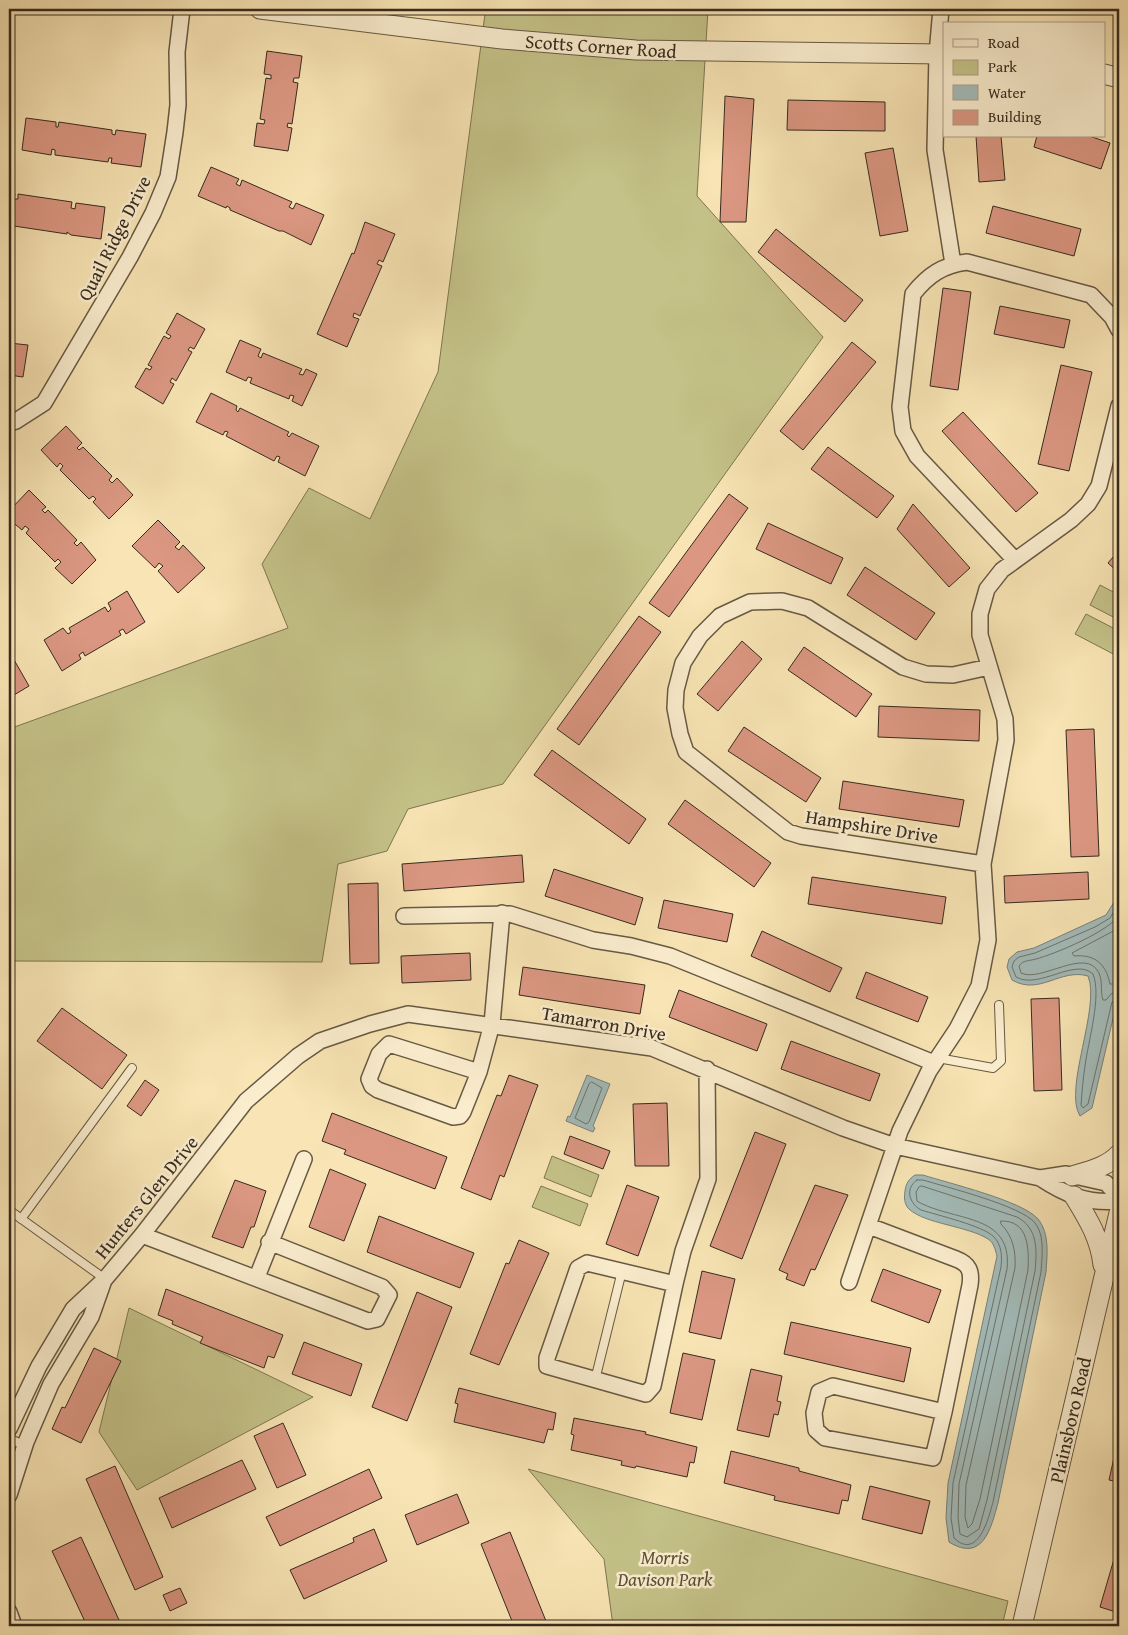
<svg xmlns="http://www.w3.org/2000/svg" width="1128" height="1635" viewBox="0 0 1128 1635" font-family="'Gentium Book Plus',serif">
<rect width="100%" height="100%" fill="#f8e4b4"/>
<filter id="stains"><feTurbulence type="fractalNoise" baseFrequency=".004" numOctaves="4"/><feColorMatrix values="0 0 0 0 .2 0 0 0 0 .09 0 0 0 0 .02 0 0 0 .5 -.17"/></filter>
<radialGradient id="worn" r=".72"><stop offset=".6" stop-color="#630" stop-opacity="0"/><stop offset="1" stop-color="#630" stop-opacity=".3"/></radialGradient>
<path fill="#c4c288" stroke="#7e7652" d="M466 9H708L697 196 823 337 503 784 408 809 387 851 338 864 322 962 9 961V729L288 628 262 564 309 488 370 519 438 372 485 14Z
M1100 585 1119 595V620L1090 605Z
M1086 614 1119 631V657L1075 634Z
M552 1156 599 1175 591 1197 544 1178Z
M541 1186 588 1204 580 1226 532 1207Z
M129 1308 313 1397 137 1490 99 1432Z
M528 1469 1008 1601 1002 1626H613L604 1559Z"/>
<path fill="#a3bbb9" stroke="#78817b" d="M1119 883V993L1092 1108 1080 1116C1063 1089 1101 1007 1088 976 1060 968 1040 996 1012 980L1007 967 1009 959 1017 952 1034 948 1106 915 1114 902Z
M587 1075 610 1084 593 1126 595 1128 593 1132 566 1121 568 1116 570 1117Z
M915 1175H923C948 1183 1023 1201 1038 1219 1050 1234 1047 1255 1046 1272L998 1503C991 1528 983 1563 949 1542L946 1518 948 1483 997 1256C995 1249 994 1243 988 1239 968 1226 925 1224 909 1209 904 1204 904 1197 905 1191 906 1183 909 1179 915 1175Z"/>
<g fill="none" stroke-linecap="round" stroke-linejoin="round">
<path stroke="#6d736b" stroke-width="1" d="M1119 903 1110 918 1095 927 1035 953 1019 957 1014 961 1012 967 1016 977C1039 990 1075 957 1093 974 1102 996 1088 1042 1085 1066 1083 1079 1082 1092 1081 1105L1083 1108 1088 1104 1112 1002 1119 998
M1119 915C1110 931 1055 954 1036 959 1029 961 1023 960 1019 966L1021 973C1041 983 1086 946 1099 973 1103 982 1100 991 1103 1000H1106L1111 994 1119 991
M1119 928 1072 953 1074 956C1095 954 1106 964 1110 984H1119
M592 1082 602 1088 589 1122 586 1124 575 1118 589 1084Z
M917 1180H923C946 1187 1022 1206 1035 1223 1045 1236 1042 1256 1041 1272L993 1502C989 1517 978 1561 954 1538L951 1518 953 1483 1001 1267C1002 1257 1002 1245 994 1237 984 1226 937 1215 921 1210 910 1204 904 1189 917 1180Z
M922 1186 1017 1217C1038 1228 1037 1250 1035 1271L987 1500 979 1529 967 1537 960 1534 958 1517 959 1484 1007 1269C1013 1212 952 1222 917 1201L916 1192 919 1187Z
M1001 1221C1029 1220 1029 1249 1028 1270L980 1499 972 1524 968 1528 965 1517 966 1485 1015 1268C1016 1251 1013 1236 1001 1224Z"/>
</g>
<path fill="#db9782" stroke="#372b1d" d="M267 51 302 56 299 78H294L293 82 298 83 292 124 288 123 287 127 292 128 288 151 254 146 257 123 264 124 265 120 260 119 266 78 271 79V75L264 74Z
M725 96 754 99 746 222H720Z
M788 100 885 102V131L787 130Z
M26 118 56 122V127H58L59 122 112 130V134L115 135 116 130 146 134 141 167 111 163 112 158H109L108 162 55 155V150L52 149 51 155 22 150Z
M976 136H1001L1005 180 979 182Z
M1037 136H1089L1110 143 1101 169 1034 147Z
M893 148 908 231 880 236 865 153Z
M211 167 239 179 236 184 240 186 242 180 292 202 289 207 293 209 296 203 324 215 311 245 283 231H279L230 210V208L227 206 226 208 198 196Z
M9 193 15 194 14 199H18V194L72 202 71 208 75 209 76 203 105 207 101 239 71 235 67 232V234L14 226V224H10L9 226Z
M993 206 1081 229 1074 256 986 233Z
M365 222 395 234 383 262 379 260 377 264 382 266 360 316 354 313 353 317 359 319 347 347 317 334 352 253 354 254Z
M776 229 863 300 845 322 758 252Z
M943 288 971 292 958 390 930 386Z
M1000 306 1070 320 1064 348 994 334Z
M177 313 205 329 194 349 190 347 188 350 192 352 176 381 172 378 170 382 174 384 163 404 135 387 146 368 150 370 152 367 148 365 164 336 169 339 171 336 166 333Z
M240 340 261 349 258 356 261 358 263 353 302 369 299 374 303 375 306 369 317 374 302 406 292 401 294 396 290 395 289 399 250 383 252 378 248 377 246 381 226 372Z
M852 342 876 362 803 450 780 431Z
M9 343 28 345 23 377 9 375Z
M1061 365 1092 372 1069 471 1038 464Z
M211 393 237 406 236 410 238 412 240 408 289 432 287 435 289 437 292 433 319 446 305 476 278 462 280 457 277 456 274 461 226 436 228 432 225 431 223 435 196 422Z
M963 412 1038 493 1016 512 942 431Z
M66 426 82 443 77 448 79 450 83 447 112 476 109 480 112 483 117 478 133 495 109 519 93 502 96 499 93 496 89 499 60 470 63 466 60 463 57 467 41 450Z
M828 447 894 496 877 518 811 469Z
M29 490 46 507 42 510 45 513 48 510 77 540 74 543 77 546 81 542 96 560 72 584 55 568 61 562 58 559 55 562 26 533 29 529 25 526 22 530 9 519V511Z
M729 494 748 508 669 617 649 603Z
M913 504 970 568 949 587 897 529Z
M158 520 180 542 175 547 179 550 183 545 205 568 178 593 158 571 163 566 159 563 155 568 132 546Z
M768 523 843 558 831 584 756 549Z
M1119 550V573L1108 563Z
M865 567 935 613 916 640 847 595Z
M127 591 145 622 126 634 123 629 119 631 121 635 85 656 83 652 79 655 81 659 62 671 44 640 63 628 68 634 71 632 69 628 105 607 108 612 111 609 108 603Z
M639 616 661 632 579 745 557 729Z
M742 641 762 659 718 711 697 694Z
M804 647 872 694 856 717 788 670Z
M13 658 29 686 9 698V660Z
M879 706 980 710 979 741 878 737Z
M744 727 821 778 806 802 728 751Z
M1094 729 1099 856 1071 857 1066 730Z
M552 750 646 819 629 844 534 775Z
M843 781 964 800 959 827 839 809Z
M685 800 771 863 754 887 668 824Z
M522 855 524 882 404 891 402 864Z
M554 869 643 898 635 925 545 896Z
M1088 872 1089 899 1005 903 1004 876Z
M812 877 946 897 942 924 808 904Z
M378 883 379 963 350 964 348 884Z
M664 900 733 914 727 942 658 928Z
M762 931 842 968 830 992 751 956Z
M470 953 471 980 402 983 401 956Z
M523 967 645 985 640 1014 519 995Z
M866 972 928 997 918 1022 856 998Z
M679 990 767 1024 757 1051 669 1017Z
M1059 998 1062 1090 1034 1091 1031 999Z
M62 1008 127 1055 102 1089 37 1041Z
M791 1041 880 1074 870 1101 781 1069Z
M509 1075 538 1085 504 1177 500 1175 491 1200 461 1188 497 1095 501 1096Z
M145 1080 159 1090 141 1116 127 1106Z
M667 1103 669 1166H635L633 1104Z
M332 1113 447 1157 435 1189 344 1154 346 1150 322 1141Z
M755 1132 786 1144 742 1259 710 1246Z
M570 1136 610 1151 603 1169 564 1154Z
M330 1169 366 1184 344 1241 309 1227Z
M235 1180 266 1191 254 1227H251L243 1248 212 1237Z
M627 1185 659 1197 638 1256 606 1244Z
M815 1185 848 1195 815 1270 811 1269 804 1286 786 1279 788 1274 779 1270Z
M379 1216 474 1253 460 1288 367 1252Z
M519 1240 549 1253 499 1365 470 1354 506 1263 509 1264Z
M883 1269 941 1290 929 1323 871 1301Z
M702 1271 735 1279 721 1339 689 1332Z
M166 1289 283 1335 274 1358 268 1356 264 1368 200 1343 203 1337 172 1324 173 1321 158 1315Z
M417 1292 452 1307 407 1421 372 1407Z
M791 1322 911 1348 904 1382 784 1354Z
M304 1342 362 1364 351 1396 292 1374Z
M94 1348 121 1361 81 1443 52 1429 62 1407 65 1408Z
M683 1353 715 1360 702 1420 670 1413Z
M751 1369 782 1376 777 1401 781 1402 778 1415 774 1414 769 1437 737 1430Z
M459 1388 556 1413 553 1430 548 1429 544 1443 454 1422 458 1404 455 1403Z
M574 1418 646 1432 645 1434 697 1447 694 1463 690 1462 687 1477 636 1466 635 1468 621 1465 622 1461 571 1450 574 1435 571 1434Z
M283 1423 306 1475 277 1488 254 1436Z
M1119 1435V1482L1109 1480Z
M731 1451 799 1468V1471L851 1485 848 1501 842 1500 839 1514 774 1500 775 1496 724 1483Z
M242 1460 256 1489 172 1528 159 1498Z
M115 1466 163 1577 135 1590 86 1479Z
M369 1469 382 1498 280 1546 266 1517Z
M870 1486 930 1501 922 1534 862 1519Z
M457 1494 469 1523 417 1545 405 1515Z
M374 1529 387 1561 304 1599 290 1570 354 1542 353 1538Z
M510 1532 548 1626H514L481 1544Z
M81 1537 119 1620 106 1626H87L52 1551Z
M1119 1542V1613L1100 1607Z
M180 1588 187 1603 170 1611 163 1595Z"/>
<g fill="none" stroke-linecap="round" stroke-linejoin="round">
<g stroke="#675943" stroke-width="10">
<path id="service" d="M938 1058 993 1068 1001 1061 999 1005
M9 1210 105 1279
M21 1219 132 1068
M595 1380 622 1271
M9 1438 25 1446"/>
</g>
<g stroke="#675943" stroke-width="18">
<path id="minor" d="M941 9 937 54 935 150 953 264
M9 423 16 421 44 403 130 257 153 213 168 177 175 132 178 105 177 52 182 9
M1015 560 917 456 903 431 900 407 913 294C928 275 943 265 967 262L1091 295 1112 317 1119 330
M983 864 801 836 788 832 686 752 680 734 675 708 676 690 683 663 700 636 720 616 750 602 782 601 808 608 903 667 926 674 953 675 989 667
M404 916 510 914 593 940 631 946 670 956 934 1063
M479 1072 389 1044 379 1054 369 1079 372 1086 378 1090 453 1117 460 1116 463 1112 479 1072 492 1024 502 913
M1040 1178C1066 1195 1087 1204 1119 1201
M869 1226 956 1259C969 1264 972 1271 970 1285L944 1412
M142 1235 368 1321 377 1319 389 1295 382 1287 269 1242
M587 1263 675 1284 653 1386 646 1394 547 1366V1358L578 1268Z
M257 1277 304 1159
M849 1282 900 1131 929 1071 957 1029 979 986 988 940 983 864 1006 740 1005 719 980 635V614L987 589 1002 570 1071 520 1088 504 1099 486 1119 406
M675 1284 683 1251 708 1179 707 1069
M833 1386 944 1412 933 1458 825 1438 816 1430 814 1413 819 1392Z
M9 1429 39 1366 73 1309 105 1279 142 1235 246 1101 298 1056 320 1041 370 1024 408 1014 652 1048 843 1128 895 1146 1040 1178 1066 1174 1106 1183 1119 1197
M9 1495 26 1442 51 1384 91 1317 103 1283
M9 1612 14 1626"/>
</g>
<g stroke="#675943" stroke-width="21">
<path id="tertiary" d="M260 9 502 39 636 50 944 54
M1104 74 1119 78
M1072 1176C1089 1171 1107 1167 1119 1154
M1074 1196C1088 1219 1100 1238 1103 1265
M1022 1626 1119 1213"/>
</g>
<use href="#service" stroke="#faedce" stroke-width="8"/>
<use href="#minor" stroke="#faedce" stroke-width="15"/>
<use href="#tertiary" stroke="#faedce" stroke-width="19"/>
</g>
<g text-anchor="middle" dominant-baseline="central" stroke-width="5" stroke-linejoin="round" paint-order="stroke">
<g font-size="19" fill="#372b1d" stroke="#faedce">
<text transform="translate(601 46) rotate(4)">Scotts Corner Road</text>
<text transform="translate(114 238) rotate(-63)">Quail Ridge Drive</text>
<text transform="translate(872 826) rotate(9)">Hampshire Drive</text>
<text transform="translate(604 1023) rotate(10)">Tamarron Drive</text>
<text transform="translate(146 1197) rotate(-51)">Hunters Glen Drive</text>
<text transform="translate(1070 1420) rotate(-77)">Plainsboro Road</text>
</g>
<g font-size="19" font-style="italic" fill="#5a5138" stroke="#faedce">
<text x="665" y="1557">Morris<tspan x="665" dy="22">Davison Park</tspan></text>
</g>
</g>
<rect width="1128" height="1635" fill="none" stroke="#f8e4b4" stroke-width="30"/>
<rect x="10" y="10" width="1108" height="1615" fill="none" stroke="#372b1d" stroke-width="2.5"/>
<rect x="15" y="15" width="1098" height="1605" fill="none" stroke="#372b1d"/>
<rect x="943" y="22" width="162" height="115" fill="#faedce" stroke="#ac9f87"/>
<rect x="953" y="39" width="25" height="8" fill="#faedce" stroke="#ac9f87"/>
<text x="988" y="48" font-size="15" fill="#372b1d">Road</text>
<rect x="953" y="60" width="25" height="15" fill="#c4c288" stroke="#ac9f87"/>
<text x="988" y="72" font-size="15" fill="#372b1d">Park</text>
<rect x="953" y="85" width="25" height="15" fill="#a3bbb9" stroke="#ac9f87"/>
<text x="988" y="98" font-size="15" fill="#372b1d">Water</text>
<rect x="953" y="110" width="25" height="15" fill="#db9782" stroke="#ac9f87"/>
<text x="988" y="122" font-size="15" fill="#372b1d">Building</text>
<rect width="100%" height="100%" filter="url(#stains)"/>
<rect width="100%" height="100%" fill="url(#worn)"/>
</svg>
